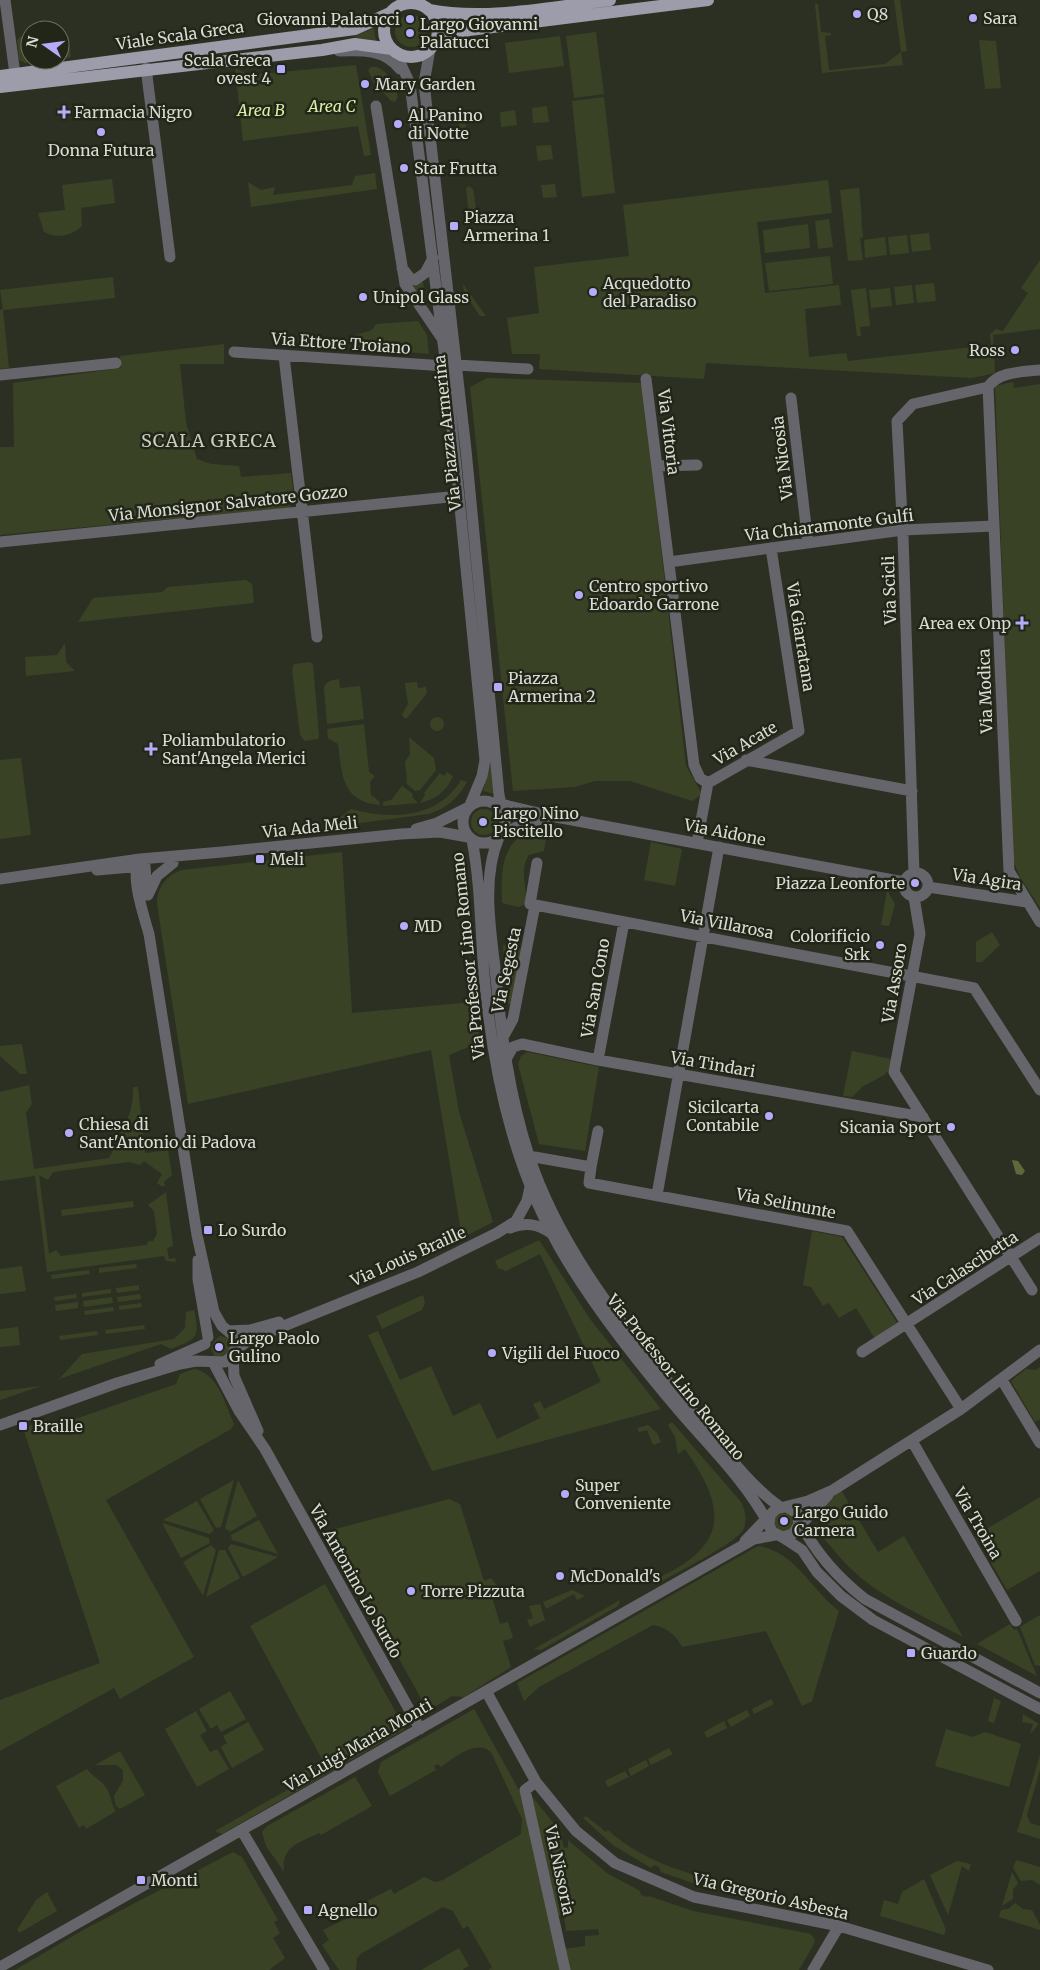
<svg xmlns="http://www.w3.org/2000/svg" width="1040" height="1970" viewBox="0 0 1040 1970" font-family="Merriweather,serif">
<rect width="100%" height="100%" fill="#2c3023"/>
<path fill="#3a4225" d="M894 0H900L907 51 901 52 903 65 822 73 815 4H818L821 32 831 33V35L825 36 829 70 885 64 901 52Z
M395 31a16 16 0 1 1 32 0a16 16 0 1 1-32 0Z
M445 20 464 22 465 24 446 32Z
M374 28 376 41 353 37Z
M596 32 604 94 574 98 566 36Z
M30 34V60H48L25 63 19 60 17 40 21 36Z
M560 36 564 66 509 73 505 43Z
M60 37 69 42 71 57 60 59Z
M979 40 996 41 1001 88 985 89Z
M356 65 371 155 364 156 358 126 243 141 235 68 249 75Z
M371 67C386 65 395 86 398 97L395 102 391 101 373 81 368 70Z
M604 97 615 193 582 197 572 101Z
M547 106 549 122 533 123 532 108Z
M460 107 464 109 467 136 463 137 460 136 457 111Z
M515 110 517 125 501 127 500 112Z
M551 145 553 159 538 161 536 146Z
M375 173 377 189 251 207 248 182 261 190 275 187 273 195 352 185 355 176Z
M112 179 115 203 81 208 82 226C71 236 58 239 44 232L38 213 65 210 62 185Z
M828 180 832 213 757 222 765 293 839 285 841 305 805 309 809 357 846 353 848 361 991 345 990 334 996 329 1003 331 1028 293 1021 288 1040 260V329L993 335 995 373 972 378 706 363 704 379 539 369 540 354H512L507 318 539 313 534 267 629 256 623 205Z
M555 184 557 197 543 198 541 185Z
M468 186 473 189 478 222 475 226 470 224 466 189Z
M859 188 862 221H861L863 237 860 238 863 260 848 261 840 190Z
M829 219 833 247 818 249 815 221Z
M808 224 810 248 765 253 763 230Z
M929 233 931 250 912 252 910 235Z
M907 235 909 253 890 255 888 237Z
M885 237 887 255 865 258 864 240Z
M830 256 833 284 769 291 765 263Z
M113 277 115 298 3 310 9 368 0 369V310L3 309 0 290Z
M408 282H423L426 306Z
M934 283 936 301 917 303 915 285Z
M463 284 486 316H480L464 292Z
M912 285 914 303 896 305 894 287Z
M866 288 870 326 860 327 861 336H857L851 290Z
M890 288 892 306 871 308 869 290Z
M418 321 427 335 429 354 352 347 353 336 372 330 376 324Z
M224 344V364H180L186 423 197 459 211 464 239 466 241 477 291 473 294 498 289 508 0 535V447H14L13 383 121 368 120 356Z
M487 378 642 383 686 766 702 794 692 801 630 781H595L575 787 513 791 470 387Z
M1013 382 1014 388 1040 384V908L1020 877 1013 860 995 386Z
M246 580 252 584 254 603 78 622 93 598 162 592 168 587Z
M65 643 66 662 75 671 26 676 25 657 57 655Z
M310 662 313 664 319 736 318 739 305 741 300 735 292 669 294 664Z
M339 679 340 688 360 686 364 719 327 724 324 688C326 681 332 680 339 679Z
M417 682 418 688 426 687 427 693 407 718H404L402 714 408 704 405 683Z
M430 724a7 7 0 1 1 14 0a7 7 0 1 1-14 0Z
M364 724 369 772 375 776 370 782 371 795 379 801 380 805C342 802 342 775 338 744L328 738 327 729Z
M409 737 434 758 436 770 420 790 415 791 406 783 407 780 405 762 410 754Z
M21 758 31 835 0 839V760Z
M491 758 495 794 483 791Z
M447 772 453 776C447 791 436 799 420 803L425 795 424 793 440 773 444 776Z
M461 780 467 782C458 798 447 808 429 814L344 825 339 818 351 809C391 820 438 819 461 780Z
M402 786 413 794 412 797 418 803 383 806V802L391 800Z
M471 822a13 13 0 1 1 26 0a13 13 0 1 1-26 0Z
M542 826H548L544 851 529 855C519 868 527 888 526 904L519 907 502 903C501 866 501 838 542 826Z
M651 842 682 849 675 886 644 880Z
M342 852 352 1013 474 1002 480 1042 449 1055 459 1112 493 1222 462 1238 431 1050 188 1104 157 904C157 888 166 875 182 870Z
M888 885 889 894 895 904 889 926 881 925Z
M992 932 1000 945 982 962H976V942Z
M503 945 522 949 511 1004H508Z
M22 1044 27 1074H20L0 1056V1046Z
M852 1051 891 1059 890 1069 884 1075 862 1087 852 1097 843 1096Z
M527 1052 599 1067 585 1151 539 1144 518 1064 521 1056Z
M29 1085 32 1104 26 1113 34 1169 109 1158 117 1143 144 1147 145 1153 168 1150 172 1175 164 1182 165 1186H161L157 1183 162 1174 144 1161 140 1165 129 1162 53 1172 48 1180 39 1175 49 1254 56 1250 61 1256 146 1245 149 1241H153L157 1234 154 1211 148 1205 166 1192 173 1246 167 1248 169 1259 175 1258 176 1262 166 1261 164 1256 47 1272 35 1176 0 1181V1092Z
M133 1087H138L144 1143 118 1139C127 1122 134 1107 133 1087Z
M133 1201 134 1207 62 1216 61 1210Z
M812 1231 842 1237 898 1324 875 1339 856 1308 839 1318 829 1303 823 1306 811 1287 803 1285Z
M539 1240 590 1319 661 1409 432 1471 368 1335 378 1331 400 1380 431 1366 453 1416 480 1403 497 1439 540 1418 533 1404 540 1401 544 1409 601 1382 540 1254 506 1271 498 1268 495 1261Z
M136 1264 137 1268 99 1273V1268Z
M22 1266 26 1291 0 1294V1269Z
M89 1270 90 1274 52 1279 51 1275Z
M139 1285V1290L117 1293 116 1288Z
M111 1289V1293L82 1297V1293Z
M76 1294 77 1298 55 1301 54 1297Z
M140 1294 141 1299 118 1302 117 1297Z
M423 1295 425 1303 422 1310 382 1329 376 1316Z
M112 1297 113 1303 84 1307 83 1301Z
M78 1302V1308L56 1311 55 1305Z
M141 1303 142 1307 119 1310V1306Z
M113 1307 114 1311 85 1315 84 1311Z
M194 1310C200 1338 197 1339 171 1349L161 1344 59 1379 82 1354 174 1339 185 1328 186 1312Z
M144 1325 145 1329 106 1334 105 1330Z
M18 1327 20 1345 0 1347V1329Z
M97 1331 98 1335 60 1340 59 1336Z
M220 1336 228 1338 231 1345 225 1357H215L211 1349 214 1341Z
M1040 1367V1419L1035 1422 1011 1381 1026 1369 1036 1370Z
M194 1369C218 1373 225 1404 234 1424L231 1429 106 1500 194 1657 120 1699 114 1688 0 1751V1700L100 1663 23 1428 46 1420 55 1426 176 1384 180 1374Z
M41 1386 0 1400V1391Z
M672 1422 741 1502C745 1510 747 1519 744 1528 738 1543 675 1573 659 1583L657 1579C669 1572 683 1566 694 1556 733 1523 708 1483 685 1449L678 1454 675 1437 668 1425Z
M648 1425 657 1433 661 1442 653 1445 647 1430 639 1432 637 1428Z
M234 1480 221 1527 216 1528 200 1499Z
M238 1480 257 1516 230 1532 225 1528Z
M841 1490 878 1552 904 1536 963 1637C916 1612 866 1592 833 1549 829 1544 823 1539 822 1533 818 1522 823 1511 827 1500Z
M1040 1497V1571L1007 1590 986 1554 991 1549 987 1543 980 1544 975 1536Z
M449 1499 460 1504 484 1581 491 1578 498 1587 490 1590 500 1624 508 1622 513 1638 503 1641 511 1667 464 1697 452 1696 428 1711 328 1531Z
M197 1501 214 1530 210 1534 163 1520Z
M774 1522a10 10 0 1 1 20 0a10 10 0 1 1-20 0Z
M259 1520 278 1554 232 1540 231 1535Z
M162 1523 209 1538 210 1543 181 1558Z
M231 1544 278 1557 243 1577 228 1548Z
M211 1545 216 1550 203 1596 183 1562Z
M758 1546C796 1552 810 1589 839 1611L812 1701 802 1706 766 1631 682 1647C676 1635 666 1627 653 1625L539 1687 524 1701 517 1683Z
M219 1550H225L240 1578 206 1597Z
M325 1584 405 1729 222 1834 215 1831 296 1785 298 1774 323 1761 250 1626Z
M572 1590 585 1596 577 1600 574 1594 546 1609 543 1602Z
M620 1600 618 1606 541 1650 534 1649Z
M540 1604 545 1620 530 1627 527 1620 533 1618 529 1606Z
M1040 1615V1666L1035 1665 1020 1627Z
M1010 1624 1014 1630 1017 1629 1037 1676 977 1644Z
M230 1691 246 1719 221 1732 217 1725 211 1729 199 1709Z
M994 1698 1001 1701 994 1723 988 1721Z
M771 1699 774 1704 754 1714 752 1709Z
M474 1709 520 1792 561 1970H488L492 1967 468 1926 463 1929 453 1911 443 1907 362 1953 357 1958 356 1970H339L322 1945 329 1940 323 1930 350 1917 347 1911 391 1889 394 1894 424 1877 435 1882 443 1880 521 1834 522 1819 491 1752C476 1739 454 1758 441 1767L438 1764 434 1766 436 1770 390 1796 378 1772 381 1762Z
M747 1710 750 1716 731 1727 727 1720Z
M196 1711 207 1731 200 1735 210 1752 217 1749 229 1769 197 1787 165 1729Z
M1023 1714 1039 1724 1030 1734 1033 1724 1022 1722Z
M724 1721 727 1728 707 1738 704 1732Z
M248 1722 264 1750 232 1768 221 1747 227 1743 223 1736Z
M946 1729 973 1737 985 1732 1021 1744 1009 1787 935 1766Z
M669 1748 673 1754 651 1765 648 1759Z
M120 1751 145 1795 120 1809 116 1806 114 1796 123 1781V1770L116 1765H95Z
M1040 1755V1770L1027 1815 1030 1823 1040 1826V1839L1017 1832Z
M646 1760 649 1766 631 1776 628 1769Z
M87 1769C93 1777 103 1781 107 1789 111 1796 111 1804 116 1811L86 1829 84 1825 79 1828 56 1786Z
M625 1771 629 1777 608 1787 605 1781Z
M355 1777 372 1806 321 1835 319 1833C299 1843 281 1846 284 1872L266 1846 262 1832 267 1826Z
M531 1795 563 1835 561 1837 564 1848 568 1847V1840L607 1873 640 1891 641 1895 647 1897 649 1896 693 1911 811 1934 815 1940 814 1944 799 1970H569L563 1949 585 1946V1936L599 1935 598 1929 566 1931 564 1915 557 1916Z
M586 1816 606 1832 608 1830C649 1867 703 1878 756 1890L754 1897 698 1885 661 1872 659 1867 654 1865 651 1868 613 1845 583 1818Z
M233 1852 242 1857 278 1920 274 1922 280 1933 273 1938 285 1958 269 1970H15L85 1929Z
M1016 1860 1040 1867V1885L1032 1880 1021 1881 1013 1868Z
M957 1861 971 1864 969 1871 962 1866 948 1915 930 1875Z
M1012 1872 1018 1883 1013 1890V1899L1002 1906Z
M924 1879 946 1930 944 1935 880 1916 884 1900 898 1904 902 1892Z
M47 1892 57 1911 19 1933 17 1930 36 1900Z
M1015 1903 1023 1909 1032 1910 1040 1925V1930L999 1917 1001 1910 1008 1909Z
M459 1948 469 1966 462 1970H421Z"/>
<path fill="#5d693b" d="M1012 1160 1018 1161 1025 1171 1022 1175 1016 1174Z"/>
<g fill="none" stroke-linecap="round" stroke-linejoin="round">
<path stroke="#66656c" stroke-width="11" d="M5 0 15 74
M430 49 424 83 466 450 499 795 503 814
M339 51C362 50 384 49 400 69
M395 51 410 84 446 366 485 760 482 776 470 805
M146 68 170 257
M376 106 405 284 441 337
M402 268 410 278 415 280 425 273 433 258
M234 352 446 366
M284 356 317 637
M456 365 528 369
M1040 370C1022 372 999 371 988 387L1009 871 1040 922
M0 375 116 363
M646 379 694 765 700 778 708 783
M791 398 808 543
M657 466 697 465
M0 542 459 496
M669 562 903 530 994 526
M746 760 912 791
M708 783 799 731 771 548
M463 822a21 21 0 1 1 42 0a21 21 0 1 1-42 0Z
M496 803 556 817 904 882
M416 829 437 823 467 808
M501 835 527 822 547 818
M499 837C482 877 490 926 495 968 501 1032 509 1095 529 1156 560 1250 626 1331 688 1406 717 1440 744 1481 780 1507
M472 840C482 891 480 944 486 994 496 1088 518 1180 568 1262 601 1316 640 1365 681 1413 712 1449 747 1483 769 1525
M697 843 708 783
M537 863 530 904 974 988 1040 1090
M97 870 143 866
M914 873 903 536 897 421 913 404 988 387
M904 885a12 12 0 1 1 24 0a12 12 0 1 1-24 0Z
M0 879 140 859 222 852 401 834 440 832 468 837
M928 887 1027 902
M148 895 157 876 173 863
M914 897 920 934 894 1072 1032 1290
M502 1039 513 1019 535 905
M506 1059 513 1047 522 1044 598 1060 923 1117
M598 1060 624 922
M529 1156 591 1167 589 1183 847 1231 961 1409
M591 1167 598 1131
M657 1195 719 847
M510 1228C527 1222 537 1224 551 1233
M198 1260V1279L208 1337
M228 1331 250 1330 279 1322
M234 1351 249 1340 418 1272 497 1233 516 1221 527 1201 530 1187
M862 1352 1040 1238
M233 1354 234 1376 258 1431
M213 1362 239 1411 265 1449 420 1729
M160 1364 205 1344
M1002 1380 1040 1443
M0 1425 117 1383 180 1364 196 1361 225 1362 231 1357 236 1348 234 1336 222 1326 214 1312 197 1235 149 934C144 916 129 874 140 859L145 866 147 895
M912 1441 1016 1621
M787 1507 797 1513 799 1524 793 1534 782 1537 772 1532 769 1525 770 1515 776 1509 808 1501 833 1490 961 1409 1040 1350
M799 1520C815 1553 837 1577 865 1599L1040 1693
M798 1528 828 1495
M782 1537 802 1550 817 1572 841 1596 873 1620 1040 1709
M745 1541 770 1515
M486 1691 536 1782 576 1831 615 1863 694 1897 839 1926 988 1970
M536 1782 525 1790 565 1970
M242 1831 324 1970
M0 1967 754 1539 775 1535
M813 1970 839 1926"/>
<path stroke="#9c9caa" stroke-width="12" d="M384 30a27 27 0 1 1 54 0a27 27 0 1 1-54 0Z
M429 10C485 21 553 7 610 0
M434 45 455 34 469 30 708 0
M0 76 355 29 390 13
M0 87 322 50 355 44 392 49"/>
</g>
<g fill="#b4acf9" stroke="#222619" stroke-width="2">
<circle cx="857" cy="14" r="5"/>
<circle cx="973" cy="18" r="5"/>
<circle cx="410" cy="19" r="5"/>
<circle cx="410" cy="33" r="5"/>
<rect x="276" y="64" width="10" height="10" rx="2.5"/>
<circle cx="365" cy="84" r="5"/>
<path d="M61.5 104.5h5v5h5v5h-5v5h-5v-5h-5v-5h5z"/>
<circle cx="398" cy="124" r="5"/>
<circle cx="101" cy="132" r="5"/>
<circle cx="404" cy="168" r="5"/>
<rect x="449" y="221" width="10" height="10" rx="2.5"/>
<circle cx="593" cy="292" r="5"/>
<circle cx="363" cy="297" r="5"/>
<circle cx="1015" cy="350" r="5"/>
<circle cx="579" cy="595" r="5"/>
<path d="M1019.5 615.5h5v5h5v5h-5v5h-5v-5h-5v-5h5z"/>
<rect x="493" y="682" width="10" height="10" rx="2.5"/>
<path d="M148.5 741.5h5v5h5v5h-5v5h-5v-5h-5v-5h5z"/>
<circle cx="483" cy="822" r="5"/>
<rect x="255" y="854" width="10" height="10" rx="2.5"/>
<circle cx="915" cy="883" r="5"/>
<circle cx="404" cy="926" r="5"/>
<circle cx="880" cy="945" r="5"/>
<circle cx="769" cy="1116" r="5"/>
<circle cx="951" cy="1127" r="5"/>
<circle cx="69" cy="1133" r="5"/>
<rect x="203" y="1225" width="10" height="10" rx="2.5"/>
<circle cx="219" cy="1347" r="5"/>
<circle cx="492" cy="1353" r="5"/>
<rect x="18" y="1421" width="10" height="10" rx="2.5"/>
<circle cx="565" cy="1494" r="5"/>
<circle cx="784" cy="1521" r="5"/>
<circle cx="560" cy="1576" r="5"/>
<circle cx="411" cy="1591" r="5"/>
<rect x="906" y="1648" width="10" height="10" rx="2.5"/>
<rect x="136" y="1875" width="10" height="10" rx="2.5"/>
<rect x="303" y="1905" width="10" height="10" rx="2.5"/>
</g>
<g text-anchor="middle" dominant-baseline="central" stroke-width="5" stroke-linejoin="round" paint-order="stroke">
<g font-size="16" fill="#d9dcd3" stroke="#222619" text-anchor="start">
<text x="867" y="14">Q8</text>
<text x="983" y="18">Sara</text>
<text x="400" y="19" text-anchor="end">Giovanni Palatucci</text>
<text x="420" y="24">Largo Giovanni<tspan x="420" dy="18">Palatucci</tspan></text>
<text x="271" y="60" text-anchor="end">Scala Greca<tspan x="271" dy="18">ovest 4</tspan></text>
<text x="375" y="84">Mary Garden</text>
<text x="74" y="112">Farmacia Nigro</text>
<text x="408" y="115">Al Panino<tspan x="408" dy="18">di Notte</tspan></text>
<text x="101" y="150" text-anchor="middle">Donna Futura</text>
<text x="414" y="168">Star Frutta</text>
<text x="464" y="217">Piazza<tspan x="464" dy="18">Armerina 1</tspan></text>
<text x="603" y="283">Acquedotto<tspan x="603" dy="18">del Paradiso</tspan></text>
<text x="373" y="297">Unipol Glass</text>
<text x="1005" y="350" text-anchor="end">Ross</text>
<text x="589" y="586">Centro sportivo<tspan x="589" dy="18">Edoardo Garrone</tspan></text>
<text x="1011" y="623" text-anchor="end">Area ex Onp</text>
<text x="508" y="678">Piazza<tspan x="508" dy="18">Armerina 2</tspan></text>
<text x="162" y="740">Poliambulatorio<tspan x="162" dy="18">Sant'Angela Merici</tspan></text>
<text x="493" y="813">Largo Nino<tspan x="493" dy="18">Piscitello</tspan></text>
<text x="270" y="859">Meli</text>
<text x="905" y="883" text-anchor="end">Piazza Leonforte</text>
<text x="414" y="926">MD</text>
<text x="870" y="936" text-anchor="end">Colorificio<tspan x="870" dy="18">Srk</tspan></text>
<text x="759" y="1107" text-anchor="end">Sicilcarta<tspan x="759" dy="18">Contabile</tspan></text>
<text x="79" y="1124">Chiesa di<tspan x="79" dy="18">Sant'Antonio di Padova</tspan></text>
<text x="941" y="1127" text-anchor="end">Sicania Sport</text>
<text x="218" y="1230">Lo Surdo</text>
<text x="229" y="1338">Largo Paolo<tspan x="229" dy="18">Gulino</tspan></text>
<text x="502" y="1353">Vigili del Fuoco</text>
<text x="33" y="1426">Braille</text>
<text x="575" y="1485">Super<tspan x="575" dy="18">Conveniente</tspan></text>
<text x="794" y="1512">Largo Guido<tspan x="794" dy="18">Carnera</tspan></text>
<text x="570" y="1576">McDonald's</text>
<text x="421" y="1591">Torre Pizzuta</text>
<text x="921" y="1653">Guardo</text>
<text x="151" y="1880">Monti</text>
<text x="318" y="1910">Agnello</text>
</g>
<g font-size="16" fill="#d9dcd3" stroke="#222619">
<text transform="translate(180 35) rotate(-8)">Viale Scala Greca</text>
<text transform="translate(341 343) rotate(4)">Via Ettore Troiano</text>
<text transform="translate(669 432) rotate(83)">Via Vittoria</text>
<text transform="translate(447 433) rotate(-96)">Via Piazza Armerina</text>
<text transform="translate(782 458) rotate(-97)">Via Nicosia</text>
<text transform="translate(228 503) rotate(-6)">Via Monsignor Salvatore Gozzo</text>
<text transform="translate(829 525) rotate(-7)">Via Chiaramonte Gulfi</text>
<text transform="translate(889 590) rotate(-92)">Via Scicli</text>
<text transform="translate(801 637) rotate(81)">Via Giarratana</text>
<text transform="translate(985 691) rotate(-92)">Via Modica</text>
<text transform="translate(745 743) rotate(-30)">Via Acate</text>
<text transform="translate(310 827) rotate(-6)">Via Ada Meli</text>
<text transform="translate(725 832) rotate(11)">Via Aidone</text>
<text transform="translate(987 879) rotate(9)">Via Agira</text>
<text transform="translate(727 924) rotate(11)">Via Villarosa</text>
<text transform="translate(468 956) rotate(-96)">Via Professor Lino Romano</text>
<text transform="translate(506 970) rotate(-78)">Via Segesta</text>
<text transform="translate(894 983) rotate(-80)">Via Assoro</text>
<text transform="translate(595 988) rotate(-80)">Via San Cono</text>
<text transform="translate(713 1064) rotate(10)">Via Tindari</text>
<text transform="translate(786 1203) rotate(11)">Via Selinunte</text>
<text transform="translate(408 1256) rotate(-24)">Via Louis Braille</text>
<text transform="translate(965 1268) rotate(-33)">Via Calascibetta</text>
<text transform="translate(676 1377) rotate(51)">Via Professor Lino Romano</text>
<text transform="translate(978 1523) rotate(60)">Via Troina</text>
<text transform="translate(356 1581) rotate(61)">Via Antonino Lo Surdo</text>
<text transform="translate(358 1745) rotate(-30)">Via Luigi Maria Monti</text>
<text transform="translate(560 1870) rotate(78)">Via Nissoria</text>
<text transform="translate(771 1896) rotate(13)">Via Gregorio Asbesta</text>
</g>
<g font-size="16" font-style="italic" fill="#d9efa4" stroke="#222619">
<text x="332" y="106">Area C</text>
<text x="261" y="110">Area B</text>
</g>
<g font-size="18" letter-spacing="1" fill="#c7cdbc" stroke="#222619">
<text x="209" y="440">SCALA GRECA</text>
</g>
</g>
<g transform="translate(45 45) rotate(284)"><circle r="24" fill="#222619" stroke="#6b6f63"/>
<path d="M0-4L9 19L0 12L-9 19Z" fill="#b4acf9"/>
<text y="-8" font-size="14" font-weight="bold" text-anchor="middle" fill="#d9dcd3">N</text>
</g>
</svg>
